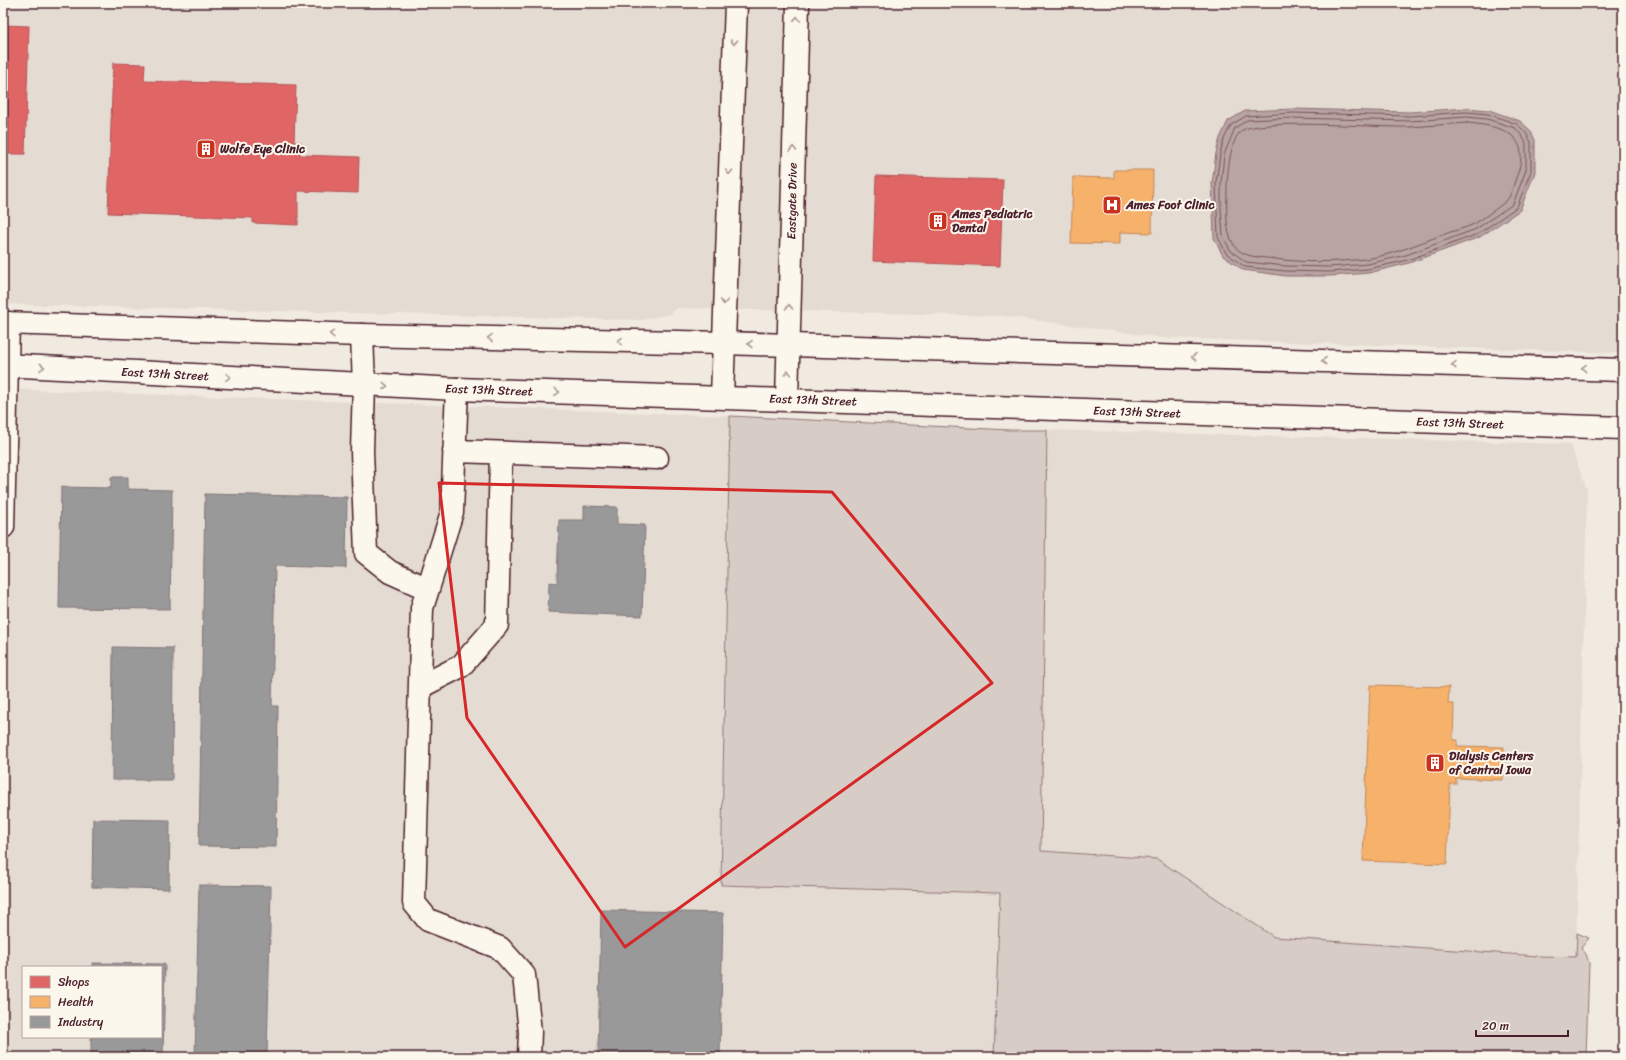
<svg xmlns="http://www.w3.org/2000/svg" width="1626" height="1060" viewBox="0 0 1626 1060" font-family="Sriracha,sans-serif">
<rect width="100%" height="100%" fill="#f0eae0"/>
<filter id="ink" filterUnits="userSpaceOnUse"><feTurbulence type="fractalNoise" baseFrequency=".025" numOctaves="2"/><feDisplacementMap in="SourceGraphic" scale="8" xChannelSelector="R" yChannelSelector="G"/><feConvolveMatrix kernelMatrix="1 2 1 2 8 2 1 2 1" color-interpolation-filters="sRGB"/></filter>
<g filter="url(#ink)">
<path fill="#e4dbd2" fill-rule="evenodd" d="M3 3H1623V353L1165 338 1003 316 677 308 670 314 641 320 3 304Z
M3 389 730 416 721 885 1000 893 994 1057H3ZM23 967H161V1037H23Z
M1047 430 1570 444 1587 490 1576 957 1537 956 1274 937 1157 859 1041 851Z"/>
<path fill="#d8ccc6" stroke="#917678" d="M730 416 1010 430H1047L1041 851 1157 859 1274 937 1537 956 1576 957 1577 933 1589 938 1581 948 1586 954 1589 963 1586 1057H994L1000 893 721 885Z"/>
<path fill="#b8a4a2" stroke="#8c6f72" d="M1467 108 1489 110 1520 121 1530 130 1535 140V172L1520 210 1480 237 1409 263 1369 273 1330 276H1286L1243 270 1223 256 1214 238 1212 184 1216 153 1220 138 1228 121 1245 111 1293 109 1410 112Z"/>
<path fill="#e06666" stroke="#b35154" d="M3 25 29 26 25 154H3Z
M113 63 145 64 144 81 296 85 294 142H301L300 155 359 157 358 193 298 191V225L253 223V218L108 213Z
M876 176 1003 180 1000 266 873 261Z"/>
<path fill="#f6b26b" stroke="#c28658" d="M1114 170H1153L1152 233 1120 232V244L1071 243 1073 177 1114 178Z
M1370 685 1449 687 1448 704H1454L1453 740H1458L1457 746 1504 747 1503 780 1456 778V784H1450L1447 864 1363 861Z"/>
<path fill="#999" stroke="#817478" d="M111 477H128V489L172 490 170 609 59 608 61 487 111 488Z
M205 494 347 497 346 568 275 566 272 706H278L276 847 199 846Z
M584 506 617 507V524L645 525 642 616 548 612 549 582 557 583 559 520H584Z
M113 647 173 648 172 780H112Z
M93 819 170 820 169 889 92 887Z
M199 885 271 886 267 1057H195Z
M601 910 723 913 720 1057H598Z
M93 963 165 964 163 1057H91V1037H161V967H93Z"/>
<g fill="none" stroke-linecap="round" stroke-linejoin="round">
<path stroke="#76545b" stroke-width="1" d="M1467 112 1488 114 1517 124 1526 133 1531 142V171L1517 207 1478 234 1408 260 1368 269 1329 272 1286 271 1245 267 1226 253 1218 237 1216 184 1220 154 1224 139 1231 125 1246 116 1293 113 1410 116Z
M1467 117 1487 119 1515 128 1522 136 1526 143V170L1513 204 1476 229 1406 255 1368 264 1329 267 1286 266 1246 262 1230 250 1223 236 1221 210V184L1224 155 1235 128 1247 120 1293 118 1410 121Z
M1467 123C1504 126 1533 135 1516 178 1513 186 1511 197 1505 202 1496 209 1484 218 1474 224 1464 229 1452 231 1442 235 1417 244 1392 255 1366 259 1336 262 1304 263 1275 259 1261 257 1242 258 1234 245 1224 230 1227 206 1227 189 1227 175 1230 140 1241 131 1258 118 1381 128 1410 127 1429 126 1448 124 1467 123Z"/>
<g stroke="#4a1f2b" stroke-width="25">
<path id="minor" d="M362 335 364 385 362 451 366 553 390 572 428 589
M457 389 452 512 422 608 414 903 428 920 500 948 524 975 530 1032 529 1057
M722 397 736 3
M787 399 798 3
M454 451 657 458
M3 527 8 323
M420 687 461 666 497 625 501 454"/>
</g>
<g stroke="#4a1f2b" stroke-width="25">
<path id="major" d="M3 323 362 335 723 343 1623 370
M3 365 457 389 1623 428"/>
</g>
<use href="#minor" stroke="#fbf7ec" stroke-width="22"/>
<use href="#major" stroke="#fbf7ec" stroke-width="22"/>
</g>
<defs><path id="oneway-chevron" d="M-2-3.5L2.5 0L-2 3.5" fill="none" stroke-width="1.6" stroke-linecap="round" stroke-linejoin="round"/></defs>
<g stroke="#ab9695">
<use href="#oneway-chevron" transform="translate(797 19) rotate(-88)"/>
<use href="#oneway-chevron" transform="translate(734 42) rotate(92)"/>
<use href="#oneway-chevron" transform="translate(793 149) rotate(-89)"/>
<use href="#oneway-chevron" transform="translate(729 172) rotate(92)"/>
<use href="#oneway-chevron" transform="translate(724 302) rotate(92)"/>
<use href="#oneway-chevron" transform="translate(789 307) rotate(-89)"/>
<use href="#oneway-chevron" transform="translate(332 334) rotate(-178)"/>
<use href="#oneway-chevron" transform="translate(490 338) rotate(-179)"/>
<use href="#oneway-chevron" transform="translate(620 341) rotate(-179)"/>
<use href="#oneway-chevron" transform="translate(750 344) rotate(-178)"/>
<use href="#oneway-chevron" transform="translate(1194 357) rotate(-178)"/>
<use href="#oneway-chevron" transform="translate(1324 361) rotate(-178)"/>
<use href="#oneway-chevron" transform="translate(1454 365) rotate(-178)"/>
<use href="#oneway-chevron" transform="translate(42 367) rotate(3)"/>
<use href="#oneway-chevron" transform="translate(1584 368) rotate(-178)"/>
<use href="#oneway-chevron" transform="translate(788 373) rotate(-88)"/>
<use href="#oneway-chevron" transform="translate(228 377) rotate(3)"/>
<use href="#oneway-chevron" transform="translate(385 386) rotate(3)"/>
<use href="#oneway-chevron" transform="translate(557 392) rotate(2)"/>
</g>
</g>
<path fill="none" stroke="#d62828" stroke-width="3" stroke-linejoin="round" d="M439 483 832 492 992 683 625 947 467 718Z"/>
<defs>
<g id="building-square" transform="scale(1)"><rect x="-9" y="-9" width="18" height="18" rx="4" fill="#c8321e" stroke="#fbf7ec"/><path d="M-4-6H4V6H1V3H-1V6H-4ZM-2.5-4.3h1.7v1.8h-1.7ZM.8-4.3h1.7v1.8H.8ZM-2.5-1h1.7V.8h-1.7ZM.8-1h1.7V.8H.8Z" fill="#fff"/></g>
<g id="hospital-square" transform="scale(1)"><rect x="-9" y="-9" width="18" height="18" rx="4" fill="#c8321e" stroke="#fbf7ec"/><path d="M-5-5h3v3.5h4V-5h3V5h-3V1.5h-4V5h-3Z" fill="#fff"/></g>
</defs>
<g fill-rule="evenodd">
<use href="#building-square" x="206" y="149"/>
<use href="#hospital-square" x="1112" y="205"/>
<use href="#building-square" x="938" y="221"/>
<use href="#building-square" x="1435" y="763"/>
</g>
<g text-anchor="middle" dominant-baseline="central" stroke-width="4" stroke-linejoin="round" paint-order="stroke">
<g font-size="12" font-weight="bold" fill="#4a1f2b" stroke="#fbf7ec" text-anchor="start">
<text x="220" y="149">Wolfe Eye Clinic</text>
<text x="1126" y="205">Ames Foot Clinic</text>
<text x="952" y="214">Ames Pediatric<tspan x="952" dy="14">Dental</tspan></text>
<text x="1449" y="756">Dialysis Centers<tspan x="1449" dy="14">of Central Iowa</tspan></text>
</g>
<g font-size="12" fill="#4a1f2b" stroke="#fbf7ec">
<text transform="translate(792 201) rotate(-89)">Eastgate Drive</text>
<text transform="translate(165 374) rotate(3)">East 13th Street</text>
<text transform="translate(489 390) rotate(2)">East 13th Street</text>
<text transform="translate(813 400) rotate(2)">East 13th Street</text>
<text transform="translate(1137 412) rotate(2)">East 13th Street</text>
<text transform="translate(1460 423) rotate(2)">East 13th Street</text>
</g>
</g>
<rect width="1626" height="1060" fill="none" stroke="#fbf7ec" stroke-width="16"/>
<rect x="8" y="8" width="1610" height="1044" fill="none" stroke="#4a1f2b" stroke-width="1.5" filter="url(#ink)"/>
<rect x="22" y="966" width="140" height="72" fill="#fbf7ec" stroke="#b4a19f"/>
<rect x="30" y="976" width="20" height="12" fill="#e06666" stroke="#b4a19f"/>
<text x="58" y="986" font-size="12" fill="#4a1f2b">Shops</text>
<rect x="30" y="996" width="20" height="12" fill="#f6b26b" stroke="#b4a19f"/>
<text x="58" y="1006" font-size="12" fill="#4a1f2b">Health</text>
<rect x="30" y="1016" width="20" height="12" fill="#999999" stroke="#b4a19f"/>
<text x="58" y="1026" font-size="12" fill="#4a1f2b">Industry</text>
<path d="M1476 1030v6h92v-6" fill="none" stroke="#4a1f2b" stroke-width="2"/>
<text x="1482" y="1030" font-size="12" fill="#4a1f2b" stroke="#fbf7ec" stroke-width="3" paint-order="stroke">20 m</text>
</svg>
